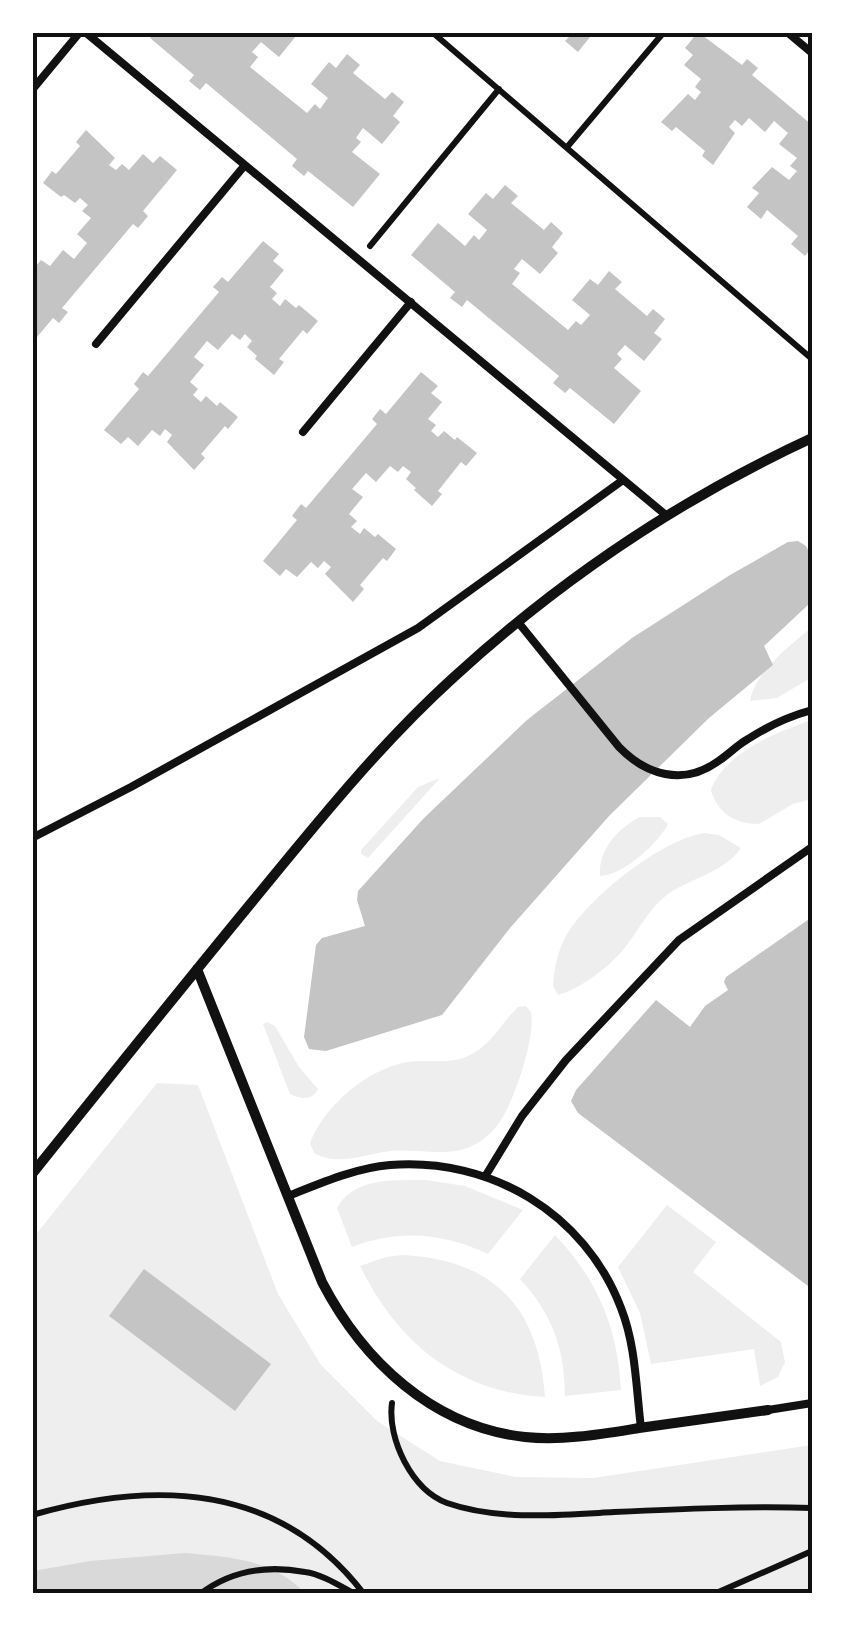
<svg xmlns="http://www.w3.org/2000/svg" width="845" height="1626" viewBox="0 0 845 1626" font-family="'Zilla Slab',serif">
<rect width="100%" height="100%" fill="#fff"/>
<path fill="#eee" d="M812 627V677L777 698 750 701C755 671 790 646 812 627Z
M812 720V799L793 804 759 824C735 824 717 813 711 790 724 753 778 731 812 720Z
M440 778 368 858 361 854V850L418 787Z
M640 817H660L668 824C657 845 623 875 600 876 598 850 618 828 640 817Z
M704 833 719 835 741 848C725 872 691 878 668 894 648 909 638 932 623 950 608 968 580 989 558 995L553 986C554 968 558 950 567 934 591 896 659 841 704 833Z
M526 1006 531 1012C536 1037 514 1102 499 1123 490 1136 476 1146 461 1150 438 1155 414 1149 390 1151 364 1154 339 1167 314 1153L310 1143C324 1106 367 1069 407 1062 428 1059 448 1065 468 1056 491 1046 501 1023 518 1007Z
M267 1022 275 1026 299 1067 318 1089C313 1101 300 1099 290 1094L263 1024Z
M157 1083 198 1085 278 1294 321 1365 377 1421 440 1461 516 1477 593 1478 812 1445V1593L33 1594V1238Z
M426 1180 465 1186 523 1210 488 1254C443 1233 400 1229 352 1247L337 1208C354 1177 394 1180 426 1180Z
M667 1205 716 1242 693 1272 781 1342 785 1362 778 1377 760 1386 754 1349 651 1364 640 1313 618 1267Z
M555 1235C597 1279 618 1328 621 1390L565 1396C565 1350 552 1313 520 1279Z
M402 1255C493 1259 539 1307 545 1397 457 1392 398 1343 360 1266L386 1257Z"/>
<path fill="#d9d9d9" d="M185 1553C230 1557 272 1559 305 1593L33 1594V1571L90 1561Z"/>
<path fill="#c4c4c4" d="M155 32H292L296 36 279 57 261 42 252 52 258 57 250 67 307 113 315 104 320 109 328 98 311 84 329 62 336 68 347 54 360 65 353 73 385 99 392 92 404 102 393 116 400 122 382 144 363 128 356 138 361 142 352 152 380 174 353 207 308 171 304 176 292 166 297 159 206 83 200 90 189 81 194 75 150 38Z
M563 32H594L578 52 565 41 569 37Z
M698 32 742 65 747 59 758 68 752 75 812 125V247L805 256 791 244 798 236 767 210 761 219 747 207 759 193 752 188 772 167 789 180 797 171 790 166 797 158 779 144 788 133 774 121 765 132 749 118 742 126 735 120 729 127 735 133 713 165 702 156 705 151 676 127 672 131 661 122 688 94 695 100 701 92 695 87 701 79 684 65 693 55 685 48Z
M86 130 115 158 109 165 116 170 122 164 129 170 143 154 153 163 160 156 177 170 143 211 148 216 138 228 133 224 62 308 68 312 59 323 53 318 32 343V263L36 266 41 260 50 266 63 250 74 259 87 243 77 234 91 218 82 211 88 205 80 198 75 203 64 195 61 197 43 183 52 171 56 174 80 146 76 142Z
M505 185 518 196 511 203 544 230 551 222 563 233 552 247 558 253 540 274 522 259 514 269 520 273 512 284 568 330 576 321 581 325 590 315 572 300 590 279 598 285 609 271 622 282 615 289 647 316 653 309 665 319 654 333 662 339 644 361 625 345 617 354 622 359 614 368 641 391 614 424 570 388 565 393 553 383 559 376 467 300 462 307 450 298 455 292 411 255 438 223 465 246 474 235 479 240 487 230 468 214 486 193 493 199Z
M263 241 279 254 273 261 284 270 270 287 277 293 272 299 280 306 285 299 296 308 299 305 318 321 307 334 303 330 279 359 284 362 274 375 255 359 257 356 247 347 252 341 245 334 240 340 232 334 218 350 207 341 194 357 204 365 190 382 198 389 193 395 201 402 206 396 217 406 220 402 238 417 228 429 225 426 201 454 205 458 194 470 167 442 172 435 165 429 160 436 152 430 138 446 128 437 121 444 104 430 139 389 134 384 143 372 148 376 219 292 213 287 222 277 228 282Z
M421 372 438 386 431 393 442 402 428 419 436 425 431 431 438 437 444 431 455 440 457 437 477 453 466 466 461 462 438 491 442 494 432 506 414 490 416 488 406 479 411 472 403 466 398 472 390 466 376 482 366 473 352 489 363 497 349 514 357 521 351 527 360 534 364 528 375 537 378 534 396 549 387 561 383 558 360 585 364 589 353 602 325 574 331 567 324 561 318 568 311 562 297 577 286 569 280 576 263 561 297 520 292 516 301 504 306 508 377 424 372 419 380 409 386 414Z
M798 541 806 546 810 554 808 605 764 646 773 665 709 718 609 816 510 928 442 1015 326 1051 309 1049 304 1037 316 945 322 938 365 926 357 900 358 891 424 818 527 720 632 638 730 575 788 542Z
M812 917V1289L578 1113 571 1101 576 1090 656 1000 690 1027 705 1006 728 990 724 982 726 977Z
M144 1269 271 1364 235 1411 109 1316Z"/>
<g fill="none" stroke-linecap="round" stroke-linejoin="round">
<path stroke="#111" stroke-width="6" d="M432 32 812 359
M568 146 664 32
M370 246 499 89
M392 1403C387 1439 412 1490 447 1503 498 1521 561 1515 614 1512 680 1509 746 1506 812 1508
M32 1515C157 1479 280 1484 364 1594
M200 1594C230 1571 267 1565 305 1572 321 1574 340 1586 355 1594
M714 1594 812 1551"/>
<path stroke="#111" stroke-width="8" d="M85 32 667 516
M787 32 812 53
M32 90 80 32
M96 344 245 165
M303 432 411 302
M518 622 619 747C646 775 683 786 717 762 728 755 737 745 748 739 768 726 790 716 812 710
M32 838 131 787 418 628 623 480
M486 1175 522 1116 566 1060 679 940 812 847
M288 1196C321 1183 355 1168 390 1165 490 1157 585 1213 621 1308 636 1346 636 1388 641 1428
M768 1410 812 1403"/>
<path stroke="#111" stroke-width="10" d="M197 969 322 1282C363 1361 433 1427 525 1437 563 1441 602 1434 639 1428 682 1422 725 1416 768 1410
M32 1174C105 1083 178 992 252 902 316 824 379 745 454 677 560 580 682 498 812 438"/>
</g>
<rect width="845" height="1626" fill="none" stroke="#ffffff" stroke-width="70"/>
<rect x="35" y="35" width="775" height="1556" fill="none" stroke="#111" stroke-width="4"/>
</svg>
